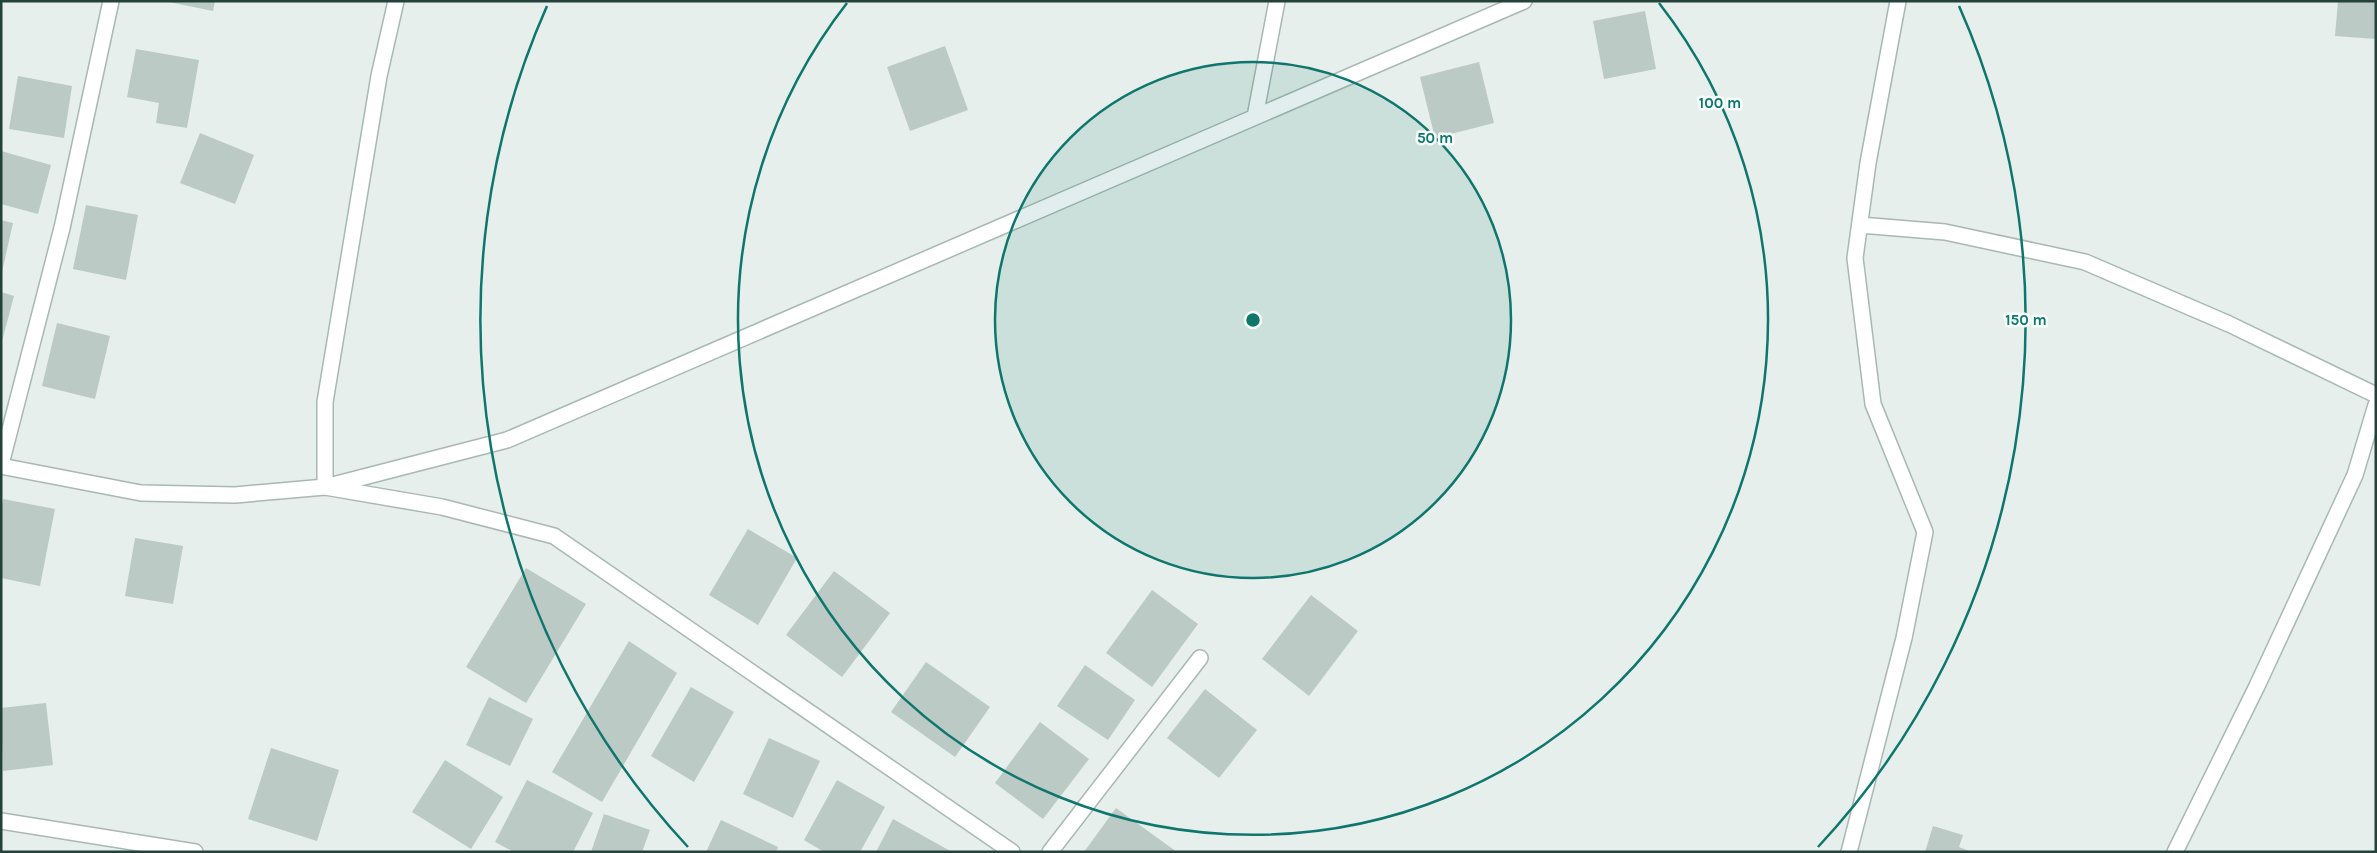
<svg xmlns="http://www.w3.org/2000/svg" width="2377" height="853" viewBox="0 0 2377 853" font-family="Karla,sans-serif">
<rect width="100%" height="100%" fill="#e6efeb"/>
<path fill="#bbcac4" d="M164 1H215L213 11Z
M2338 1H2376V39L2335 36Z
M1645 11 1656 69 1604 79 1593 21Z
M945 46 968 110 910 131 887 67Z
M136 49 199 60 187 128 156 123 159 103 127 97Z
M1479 62 1494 123 1435 138 1420 77Z
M18 76 72 86 64 138 9 129Z
M200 133 254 155 235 204 180 183Z
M1 151 51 165 38 214 1 204Z
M86 205 138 215 126 280 73 269Z
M1 220 13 223 2 272H1Z
M1 292 14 296 2 341H1Z
M57 323 110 336 95 399 42 386Z
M3 499 55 509 40 586 1 578V511Z
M748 529 797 558 758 625 709 595Z
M135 538 183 546 173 604 125 596Z
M526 568 586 604 526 703 466 667Z
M834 571 890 613 842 677 786 635Z
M1152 590 1198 624 1152 687 1106 653Z
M1311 595 1358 631 1309 696 1262 659Z
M629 641 677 673 602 802 552 772Z
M926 662 990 707 955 757 891 712Z
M1085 665 1135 700 1108 740 1057 706Z
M691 687 734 712 694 782 651 756Z
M1205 689 1257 730 1219 778 1167 738Z
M489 697 533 719 510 766 466 745Z
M46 703 53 765 3 771 1 708Z
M1040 722 1089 759 1043 819 995 783Z
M769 738 820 761 793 818 743 794Z
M271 748 339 770 317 841 248 819Z
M445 760 503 797 471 849 412 812Z
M527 780 593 813 573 852H514L495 842Z
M837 780 885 807 860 852H824L804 840Z
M1116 808 1177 852H1084Z
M604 814 650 830 642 852H591Z
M893 819 952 852H876Z
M721 820 778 847 776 852H706Z
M1933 826 1963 835 1959 847 1972 852H1925Z"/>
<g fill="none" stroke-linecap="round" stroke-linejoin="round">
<g stroke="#a8b8b2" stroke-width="18">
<path id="minor" d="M396 1 379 76 325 402V487L442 507 554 536 1012 852
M1255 117 1277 1
M1860 225 1945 232 2085 262 2229 324 2376 395
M1 464 62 228 111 1
M1 466 141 493 235 495 325 487 507 440 1524 1
M1 821 195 852
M1050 852 1200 658
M1849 852 1904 638 1925 532 1873 404 1855 258 1868 163 1898 1
M2175 852 2257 686 2355 475 2376 405"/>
</g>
<use href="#minor" stroke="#fff" stroke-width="15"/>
</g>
<circle cx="1253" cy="320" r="258" fill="#0f766e" fill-opacity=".12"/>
<g fill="none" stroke="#0f766e" stroke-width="2.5">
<circle cx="1253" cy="320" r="258"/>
<path d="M1659 3A515 515 0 1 1 847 3"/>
<path d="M688 847A773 773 0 0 1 547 6M1959 6A773 773 0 0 1 1818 847"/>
</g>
<circle cx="1253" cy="320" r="8" fill="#0f766e" stroke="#f7fbf9" stroke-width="2.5"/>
<g font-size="15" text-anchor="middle" font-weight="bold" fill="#0f766e" stroke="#f7fbf9" stroke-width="5" stroke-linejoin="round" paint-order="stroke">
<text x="1720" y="108">100 m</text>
<text x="1435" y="143">50 m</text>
<text x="2026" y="325">150 m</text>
</g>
<rect width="2377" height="853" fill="none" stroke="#24423a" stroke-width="5"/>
</svg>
